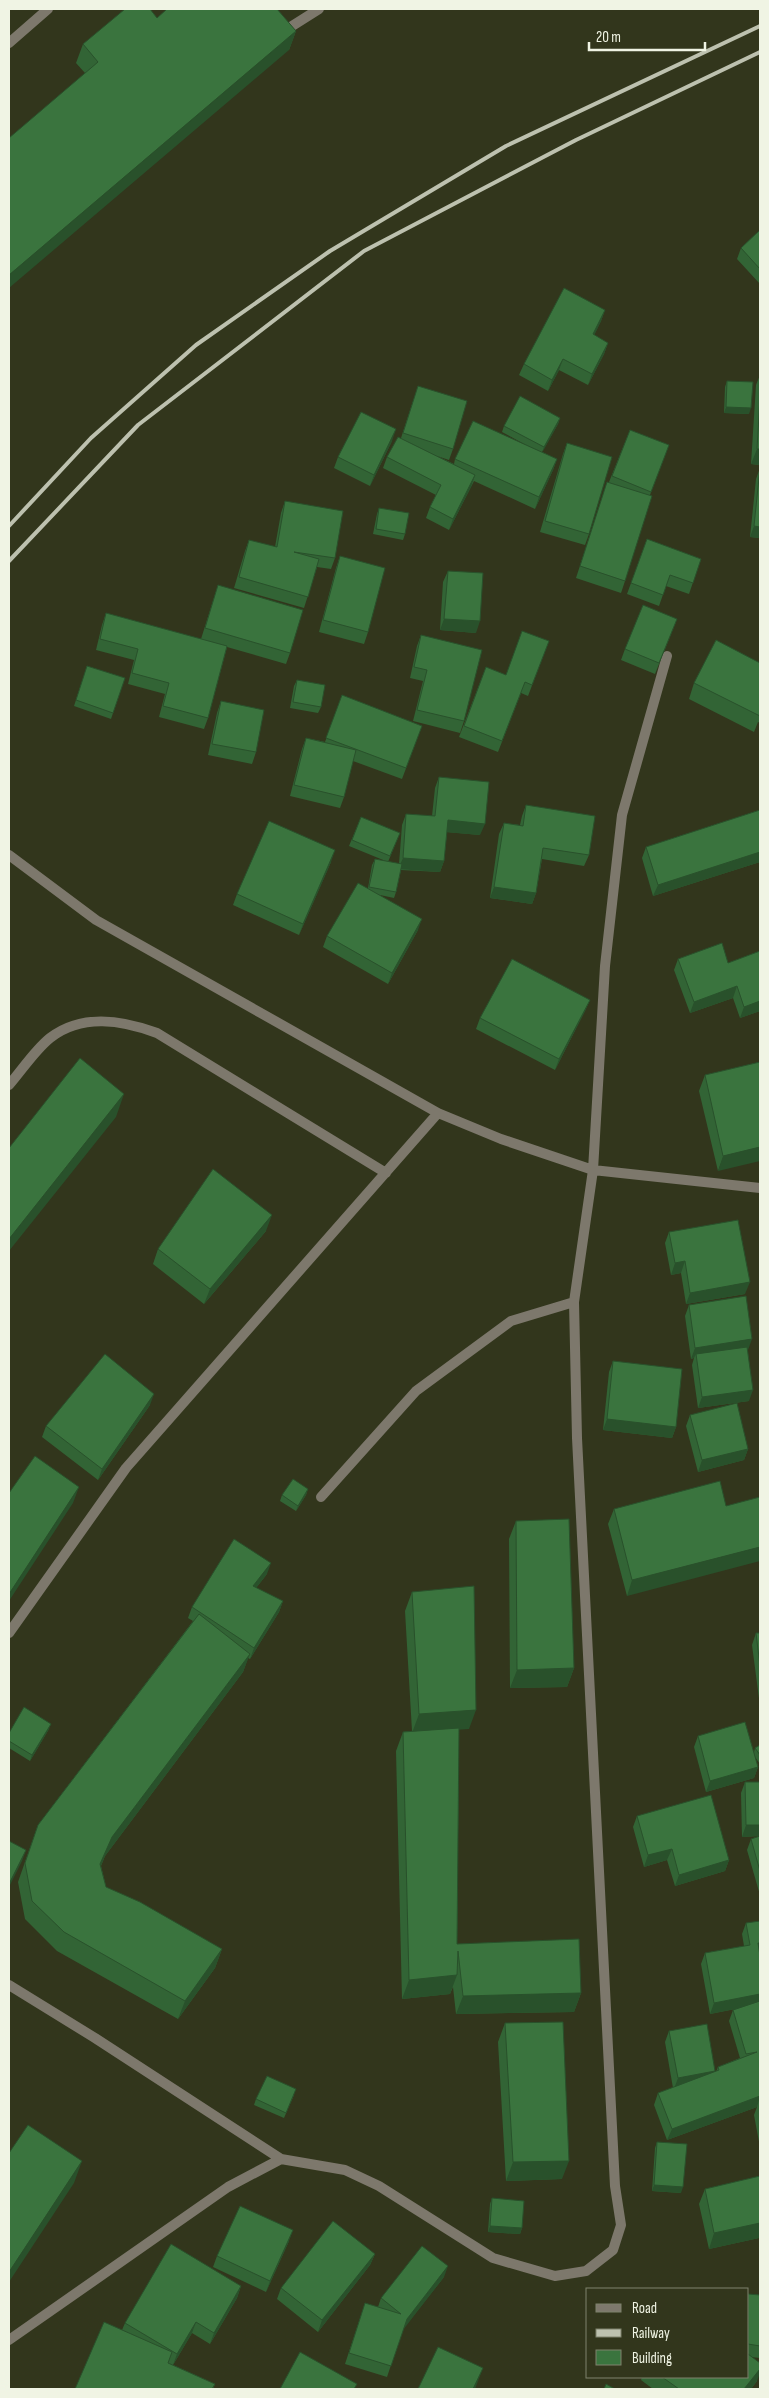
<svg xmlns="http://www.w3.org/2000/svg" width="769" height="2398" viewBox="0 0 769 2398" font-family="'Sofia Sans Condensed',sans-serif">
<rect width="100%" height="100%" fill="#32361c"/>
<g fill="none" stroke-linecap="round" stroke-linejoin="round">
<path stroke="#7d786c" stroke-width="10" d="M281 33 319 9
M9 43 48 9
M9 855 96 920 438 1113 501 1139 593 1170 760 1188
M9 1085C22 1070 35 1050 50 1038 82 1013 122 1020 157 1033L386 1173
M321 1497 416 1391 511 1321 574 1302
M9 1633 126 1468 438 1113
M9 1985 95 2038 281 2159
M9 2340 228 2187 281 2159 345 2170 379 2186 493 2258 555 2276 586 2271 613 2250 621 2225 615 2186 577 1438 574 1302 593 1170 605 966 622 815 667 656"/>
<path stroke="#bdc1af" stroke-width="4" d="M9 526 91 438 196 345 330 251 506 146 760 26
M9 561 138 425 364 251 576 140 760 52"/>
</g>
<path fill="#326435" d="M157 18 296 31 289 50 85 73 76 63 83 44Z
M760 230V284L737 259 741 248Z
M605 310 601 321 594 335 608 343 604 354 588 385 559 370 548 391 519 375 524 364Z
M760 375V465L751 464 756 385Z
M727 381 749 414 724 413 725 387Z
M418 386 453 449 449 460 437 456 454 464 455 459 526 445 502 432 504 426 560 418 558 424 542 452 557 459 553 470 535 509 474 481 471 487 449 530 426 518 430 507 436 495 383 468 387 457 401 438Z
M630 430 669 445 650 495 625 581 621 593 576 578 607 482H609Z
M392 441 370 486 334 468 338 457Z
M567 443 589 534 585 545 540 532 563 454Z
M760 468V538L750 537 756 479Z
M285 501 335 558 331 569 317 567 304 608 234 588 245 551 249 540 275 547 281 513Z
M379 508 405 534 403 540 373 534 377 514Z
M647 539 701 559 689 594 666 586 659 606 627 594Z
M340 556 368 632 364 644 319 632 336 568Z
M448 571 476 633 440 630 443 582Z
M218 585 290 653 286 664 227 647 208 718 204 729 159 717 165 694 128 684 134 660 96 650 102 625 106 613 201 639Z
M677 619 655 674 621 660 625 649Z
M421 635 464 721 460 733 413 721 423 681 410 678 417 646Z
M549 641 528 696 521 693 498 752 459 737 486 667 506 675Z
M760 663V723L758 722 754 732 689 699 694 683Z
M87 666 125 678 111 719 74 706Z
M297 680 321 707 318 713 290 708 294 686Z
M342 695 422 726 402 779 353 761 344 797 340 808 290 796 302 749 306 738 325 742Z
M221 701 256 752 252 764 208 755 217 713Z
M439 777 480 835 447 832 444 861 440 872 401 870 396 892 394 898 380 895 418 930 388 984 323 947 327 936 368 888 372 865 375 859 388 862 349 846 361 817 400 833 388 862 399 864 402 825 406 814 432 816 435 788Z
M526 805 589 855 584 866 542 859 536 893 532 904 490 898 499 834 504 823 520 825 522 816Z
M760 810V862L653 896 642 858 646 847Z
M331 862 299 935 233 905 237 894Z
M760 951V1011L740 1018 733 998 690 1013 674 970 678 959 728 963Z
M590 1000 585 1011 555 1070 476 1029 480 1018Z
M760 1062 718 1171 699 1091 705 1075Z
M266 1231 204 1304 153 1264 158 1249Z
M669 1232 745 1294 686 1304 681 1273 671 1275 665 1243Z
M689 1305 748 1350 749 1401 698 1408 692 1365 694 1358 691 1359 685 1316Z
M613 1361 676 1427 672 1438 603 1430 609 1372Z
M150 1405 98 1480 42 1437 46 1426Z
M690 1415 748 1449 744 1460 698 1472 686 1426Z
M308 1489 306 1495 296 1511 280 1501 282 1495Z
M726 1506 627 1596 608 1524 614 1509Z
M516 1521 574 1668 567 1687 510 1688 509 1539Z
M267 1574 256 1588 283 1601 279 1612 250 1659 248 1658 243 1672 105 1856 101 1866 106 1887 222 1949 215 1968 178 2019 57 1951 25 1919 18 1882 38 1825 193 1621 188 1618 192 1607Z
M412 1592 469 1729H459L457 1944 581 1993 574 2012 456 2014 453 1987 450 1994 402 1999 396 1751 403 1732 412 1731 405 1611Z
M756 1633H760V1706L752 1645Z
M49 1729 30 1761 9 1748V1733Z
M698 1736 754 1752 755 1748 760 1745V1764L755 1757 758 1767 754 1778 706 1792 694 1747Z
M745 1782H760V1895L747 1850 751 1839 759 1836 742 1837 741 1793Z
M637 1816 729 1860 725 1871 675 1886 667 1860 644 1867 633 1827Z
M746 1923 760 1953V2147L754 2115 757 2107 667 2140 654 2105 658 2093 673 2088 665 2042 669 2031 715 2072H716L718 2067 740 2058 729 2021 733 2010 735 2009 710 2014 701 1964 705 1953 744 1946 742 1934Z
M505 2023 562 2179 506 2181 498 2042Z
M294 2095 284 2118 254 2105 256 2099Z
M657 2142 681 2193 652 2191 655 2148Z
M760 2176V2245L759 2238 709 2249 699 2204 705 2189Z
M492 2198 522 2228 520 2234 488 2232 490 2204Z
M289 2241 266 2292 213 2267 217 2256Z
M375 2254 370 2265 318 2332 277 2299 281 2288Z
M444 2277 403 2329 387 2377 345 2364 365 2303 378 2307 381 2298Z
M241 2286 237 2298 210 2344 192 2333 173 2365 215 2384 213 2389H75L122 2330 125 2323Z
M748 2294 760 2295V2358L751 2357 757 2381 751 2389H653L641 2380 642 2377H748Z"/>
<path fill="#29512b" d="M296 31 289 50 9 288V275Z
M605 310 601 321 589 346 593 334Z
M608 343 604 354 588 385 592 374Z
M563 359 559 370 548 391 552 380Z
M726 407 751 408 749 414 724 413Z
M560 418 558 424 542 453 544 447Z
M396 429 392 441 370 486 374 475Z
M757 449H760V465L751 464Z
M557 459 553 470 535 509 539 497Z
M475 475 471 487 449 530 453 519Z
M754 526 760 527V538L750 537Z
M444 619 480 621 476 633 440 630Z
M448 820 485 824 480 835 444 832Z
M335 850 331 862 299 935 303 924Z
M760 852V862L653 896 658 885Z
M403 858 444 861 440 872 398 869Z
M494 887 536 893 532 904 490 898Z
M422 919 418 930 388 984 392 973Z
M737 986 733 998 690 1013 694 1002Z
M590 1000 585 1011 555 1070 559 1059Z
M760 1001V1011L740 1018 744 1007Z
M124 1094 116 1117 9 1251V1239Z
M760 1147V1161L718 1171 723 1156Z
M272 1215 266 1231 204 1304 210 1289Z
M685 1261 681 1273 671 1275 675 1263Z
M750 1282 745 1294 686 1304 690 1293Z
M752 1339 748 1350 696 1358V1354L694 1358 691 1359 695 1348Z
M753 1390 749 1401 698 1408 702 1397Z
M154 1394 150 1405 98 1480 102 1469Z
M607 1419 676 1427 672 1438 603 1430Z
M748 1449 744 1460 698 1472 702 1460Z
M79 1487 73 1503 9 1601V1594Z
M308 1489 306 1495 296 1511 298 1506Z
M760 1547V1561L627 1596 632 1580Z
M271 1563 267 1574 249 1597 253 1586Z
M283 1601 279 1612 250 1659 254 1648Z
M250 1654 243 1672 105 1856 94 1882 100 1864 112 1837Z
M574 1668 567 1687 510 1688 517 1670Z
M476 1710 469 1729 412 1733 419 1714Z
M51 1724 49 1729 30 1761 32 1755Z
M758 1767 754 1778 706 1792 710 1781Z
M746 1825H760V1836L742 1837Z
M672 1849 667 1860 644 1867 648 1855Z
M26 1850 22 1861 9 1887V1884Z
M729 1860 725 1871 675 1886 679 1875Z
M758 1943H760V1953L754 1955Z
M222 1949 215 1968 178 2019 185 2001Z
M457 1975 450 1994 402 1999 409 1980Z
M581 1993 574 2012 456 2014 463 1996Z
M760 1994V2004L710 2014 714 2003Z
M715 2071 711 2082 674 2089 678 2078Z
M760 2096V2105L759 2100 757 2107 667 2140 672 2129Z
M82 2161 74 2183 9 2282V2272Z
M569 2161 562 2179 506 2181 513 2162Z
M654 2185 683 2187 681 2193 652 2191Z
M760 2223V2233L759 2238 709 2249 714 2233Z
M490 2226 522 2228 520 2234 488 2232Z
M293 2230 289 2241 266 2292 270 2281Z
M375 2254 370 2265 318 2332 322 2320Z
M448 2266 444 2277 403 2330 407 2319Z
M241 2286 237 2298 210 2344 214 2333Z
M196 2322 192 2333 173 2365 177 2354Z
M483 2368 475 2389H473Z
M760 2369V2373L757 2381 751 2389H744Z"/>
<path fill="#3a743e" stroke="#29512b" d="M125 9H150L157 18 167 9H277L296 31 9 275V138L98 62 83 44Z
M760 230V269L741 248Z
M564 288 605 310 593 334 608 343 592 374 563 359 552 380 524 364Z
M727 381 753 382 751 408 726 407Z
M418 386 467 401 453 449 403 433Z
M520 396 560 418 544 447 504 426Z
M760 397V449H757Z
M361 412 396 429 374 475 338 457Z
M473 421 557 459 539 497 455 459Z
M630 430 669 445 651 492 612 476Z
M398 437 475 475 453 519 430 507 441 485 387 457Z
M567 443 612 457 589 534 545 521Z
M760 468V527L754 526Z
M607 482 652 496 625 581 580 566Z
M285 501 343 511 335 558 294 552 319 559 308 597 239 577 249 540 277 547Z
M379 508 409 513 405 534 376 529Z
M647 539 701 559 693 583 670 575 663 595 631 583Z
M340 556 385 568 368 632 323 620Z
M448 571 483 573 480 621 444 619Z
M218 585 303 610 290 653 205 628Z
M643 605 677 619 659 663 625 649Z
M106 613 227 646 208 718 163 706 169 683 132 673 138 649 100 639Z
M522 631 549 641 532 685 525 682 502 741 464 726 486 667 506 675Z
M421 635 482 650 464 721 417 710 427 670 414 667Z
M716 640 760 663V716L694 683Z
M87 666 125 678 113 713 76 700Z
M297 680 325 685 321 707 293 702Z
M342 695 422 726 406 768 326 738Z
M221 701 264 710 256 752 212 744Z
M306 738 356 750 344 797 294 785Z
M439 777 489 782 485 824 448 820 444 861 403 858 406 814 435 816Z
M526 805 595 816 589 855 543 848 536 893 494 887 504 823 523 826Z
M760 810V852L658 885 646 847Z
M361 817 400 833 390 856 352 840Z
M269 821 335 850 303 924 237 894Z
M375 859 402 864 396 892 369 887Z
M358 883 422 919 392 973 327 936Z
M722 943 728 963 760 951V1001L744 1007 737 986 694 1002 678 959Z
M512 959 590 1000 559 1059 480 1018Z
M80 1058 124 1094 9 1239V1148Z
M760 1062V1147L723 1156 705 1075Z
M213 1169 272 1215 210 1289 158 1249Z
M738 1220 750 1282 690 1293 685 1261 675 1263 669 1232Z
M746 1296 752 1339 695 1348 689 1305Z
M747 1347 753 1390 702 1397 696 1354Z
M105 1354 154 1394 102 1469 46 1426Z
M613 1361 682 1369 676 1427 607 1419Z
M737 1403 748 1449 702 1460 690 1415Z
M35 1456 79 1487 9 1594V1493Z
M293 1479 308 1489 298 1506 282 1495Z
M720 1481 726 1506 760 1497V1547L632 1580 614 1509Z
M569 1519 574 1668 517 1670 516 1521Z
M234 1539 271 1563 253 1586 283 1601 254 1648 192 1607Z
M474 1586 476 1710 419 1714 412 1592Z
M199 1614 250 1654 112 1837 100 1864 106 1887 140 1902 222 1949 185 2001 64 1932 32 1901 25 1863 38 1825Z
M756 1633H760V1666Z
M24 1707 51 1724 32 1755 9 1741V1733Z
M745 1722 758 1767 710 1781 698 1736Z
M459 1728 457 1944 579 1939 581 1993 463 1996 458 1951 457 1975 409 1980 403 1732Z
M760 1745V1755L755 1748Z
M745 1782H760V1825H746Z
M711 1795 729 1860 679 1875 672 1849 648 1855 637 1816Z
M760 1836V1871L751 1839Z
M9 1841 26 1850 9 1884Z
M760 1921V1943H758L760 1956V1994L714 2003 705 1953 750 1945 746 1923Z
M760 2001V2096L672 2129 658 2093 719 2070 718 2067 757 2052 746 2054 733 2010Z
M563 2022 569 2161 513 2162 505 2023Z
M707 2024 715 2071 678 2078 669 2031Z
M267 2076 296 2089 286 2113 256 2099Z
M28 2125 82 2161 9 2272V2153Z
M657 2142 687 2144 683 2187 654 2185Z
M760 2176V2223L714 2233 705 2189Z
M492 2198 524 2201 522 2228 490 2226Z
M240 2206 293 2230 270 2281 217 2256Z
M333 2221 375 2254 322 2320 281 2288Z
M171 2244 241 2286 214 2333 196 2322 177 2354 125 2323Z
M422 2246 448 2266 407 2319 391 2366 349 2353 365 2303 401 2314 381 2298Z
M748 2294 760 2295V2346L748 2344Z
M104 2322 172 2352 168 2363 215 2384 212 2389H75Z
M438 2347 483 2368 473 2389H418Z
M300 2352 357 2384 354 2389H280Z
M748 2354 760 2363V2369L744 2389H745H679L662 2377H748Z
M606 2384 615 2389H604Z"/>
<rect width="769" height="2398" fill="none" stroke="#f0f4e4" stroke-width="20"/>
<rect x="586" y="2288" width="162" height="90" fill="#32361c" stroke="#7e826c"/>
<rect x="596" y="2304" width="25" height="8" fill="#7d786c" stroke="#7e826c"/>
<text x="632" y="2313" font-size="15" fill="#f0f4e4">Road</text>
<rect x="596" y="2329" width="25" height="8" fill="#bdc1af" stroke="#7e826c"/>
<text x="632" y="2338" font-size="15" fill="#f0f4e4">Railway</text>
<rect x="596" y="2350" width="25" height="15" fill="#3a743e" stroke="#7e826c"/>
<text x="632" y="2363" font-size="15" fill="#f0f4e4">Building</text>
<path d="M589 42v8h116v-8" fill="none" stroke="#f0f4e4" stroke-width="2.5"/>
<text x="596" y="42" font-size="15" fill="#f0f4e4" stroke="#32361c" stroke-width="4" paint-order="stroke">20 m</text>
</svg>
